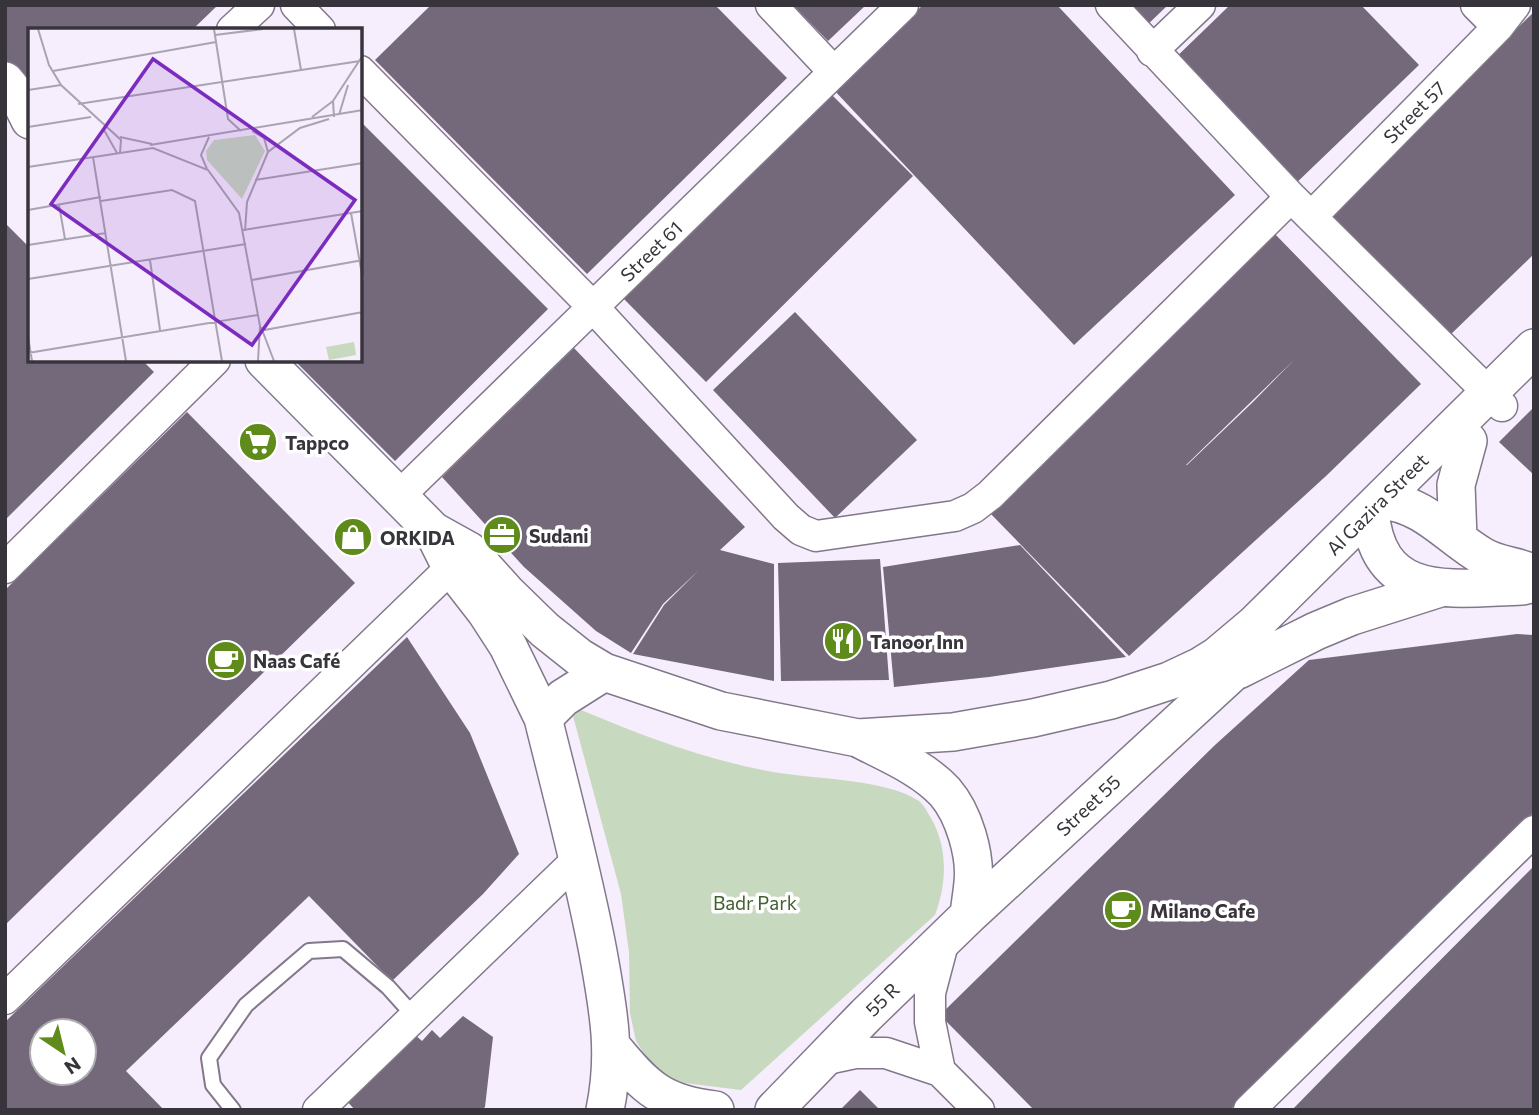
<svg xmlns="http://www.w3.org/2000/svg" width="1539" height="1115" viewBox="0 0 1539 1115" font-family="Commissioner,sans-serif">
<rect width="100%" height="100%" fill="#f6edfd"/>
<path fill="#c7d9be" d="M581 710C643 736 706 760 773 772 813 779 887 779 919 801 924 805 927 812 931 818 948 848 947 883 935 915L741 1090 685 1083 657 1074 636 1041 630 1013 629 952 621 894 573 716Z"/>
<path fill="#73697a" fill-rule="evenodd" d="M5 5H218L192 30H30V87L5 60Z
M431 5H715L787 78 587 274 375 60Z
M793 5H866L828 41Z
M923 5H1057L1235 195 1074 345 833 89Z
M1122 5H1168L1144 28Z
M1230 5H1361L1419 65 1290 189 1169 64Z
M1534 12V254L1449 336 1327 211Z
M830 93 913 176 706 382 623 298Z
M360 121 548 309 395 461 294 360H360Z
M5 223 30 248V360H142L154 372 5 520Z
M1274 233 1421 384 1326 476 1129 656 988 511ZM1293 361 1253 402 1187 465H1186Z
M795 312 917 440 835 518 713 390Z
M574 348 745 527 720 550 774 564V681L633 654 664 605 699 570 663 604 631 653 596 631 524 567 442 477Z
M1534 407V475L1499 442Z
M187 412 355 583 5 925V590Z
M1020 545 1126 657 989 677 894 687 883 567Z
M880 559 889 680 781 681 778 563Z
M1517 634 1534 635V812L1230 1110H1034L940 1015 1215 745 1309 660Z
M407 637 470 733 519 854 483 894 392 981 309 896 126 1071 164 1110H5V1022ZM42 1031H84V1073H42Z
M1534 866V1110H1292L1332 1069Z
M463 1016 493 1037 485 1107 482 1110H355L345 1099 414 1034 422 1041 432 1030 440 1038Z
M860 1090 880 1110H840Z"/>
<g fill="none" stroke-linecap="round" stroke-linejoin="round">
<g stroke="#82788a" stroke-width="18">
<path id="service" d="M233 1110 213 1085 209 1058 246 1005 309 951 343 949 388 987 415 1017"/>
</g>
<g stroke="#82788a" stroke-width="33">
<path id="minor" d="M296 5 320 30
M771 5 834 72
M1111 5 1291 197 1502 406
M1476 5 1498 27
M232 30 259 5
M1152 51 1200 5
M360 71 593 307 786 517 801 530 816 536 955 516 973 508 990 495 1291 197
M1311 217 1498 27 1515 5
M399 496 903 5
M5 568 215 360
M5 999 466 553
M822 1060 855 1053H886L940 1071 979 1110
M940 1071 930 1022V993L944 940
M318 1110 578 859
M1249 1110 1534 831"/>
</g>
<g stroke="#82788a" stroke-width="40">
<path id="tertiary" d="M5 81 19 98 30 120
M264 360 433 531 451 567 486 612 508 646 543 718C562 795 583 873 598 952 608 1008 617 1052 605 1110
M1382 500C1424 504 1448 536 1482 556 1498 566 1517 565 1534 574
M1370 511C1378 604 1453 588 1522 586L1534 583
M433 531 469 551 506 592 545 630 579 657 604 672 721 711 858 738 953 732 1033 718 1111 700 1169 681 1201 666 1217 656 1255 624 1534 348
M1458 538 1456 485 1468 441
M1238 670 1316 631 1352 616 1440 588
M543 718 563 698 604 672
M858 738C886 753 922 767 945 792 964 814 976 855 973 883 972 894 970 905 969 915
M613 1048C645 1087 662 1104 715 1110
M774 1110 866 1015 969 915 1257 650"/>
</g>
<use href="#service" stroke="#fff" stroke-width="14"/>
<use href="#minor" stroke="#fff" stroke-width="30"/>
<use href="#tertiary" stroke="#fff" stroke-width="37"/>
</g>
<defs>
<g id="supermarket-disc" transform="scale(2.0125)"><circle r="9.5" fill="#5f8b1b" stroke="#fff"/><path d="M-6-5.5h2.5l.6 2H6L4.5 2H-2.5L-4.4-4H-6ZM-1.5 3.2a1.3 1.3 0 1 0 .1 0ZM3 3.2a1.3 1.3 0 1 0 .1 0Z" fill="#fff"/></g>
<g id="office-disc" transform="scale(2.0125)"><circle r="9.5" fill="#5f8b1b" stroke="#fff"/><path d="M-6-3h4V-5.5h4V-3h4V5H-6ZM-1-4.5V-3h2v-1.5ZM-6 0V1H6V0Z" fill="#fff"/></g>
<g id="shop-disc" transform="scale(2.0125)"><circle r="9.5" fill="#5f8b1b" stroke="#fff"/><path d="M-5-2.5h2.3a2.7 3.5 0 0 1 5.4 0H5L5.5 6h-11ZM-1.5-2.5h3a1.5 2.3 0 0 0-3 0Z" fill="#fff"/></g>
<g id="restaurant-disc" transform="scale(2.0125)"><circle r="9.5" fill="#5f8b1b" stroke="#fff"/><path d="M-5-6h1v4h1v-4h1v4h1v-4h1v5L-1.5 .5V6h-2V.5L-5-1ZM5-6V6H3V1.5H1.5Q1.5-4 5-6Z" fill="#fff"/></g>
<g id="cafe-disc" transform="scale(2.0125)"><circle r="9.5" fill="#5f8b1b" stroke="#fff"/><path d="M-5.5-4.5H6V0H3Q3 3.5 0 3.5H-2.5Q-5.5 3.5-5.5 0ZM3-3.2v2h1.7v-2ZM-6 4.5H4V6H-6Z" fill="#fff"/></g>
</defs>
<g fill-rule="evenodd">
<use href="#supermarket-disc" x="258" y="442"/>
<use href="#office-disc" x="502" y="535"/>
<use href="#shop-disc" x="353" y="537"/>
<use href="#restaurant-disc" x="843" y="641"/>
<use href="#cafe-disc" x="226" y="660"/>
<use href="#cafe-disc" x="1123" y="910"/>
</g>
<g text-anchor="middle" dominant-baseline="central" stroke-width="7" stroke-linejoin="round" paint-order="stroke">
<g font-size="19" fill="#38343c" stroke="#fff">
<text transform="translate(1414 112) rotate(-45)">Street 57</text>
<text transform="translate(651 251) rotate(-44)">Street 61</text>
<text transform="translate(1377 504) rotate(-45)">Al Gazira Street</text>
<text transform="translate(1088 805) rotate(-43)">Street 55</text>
<text transform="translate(882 999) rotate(-44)">55 R</text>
</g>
<g font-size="19" font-weight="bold" fill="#38343c" stroke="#fff" text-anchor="start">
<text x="285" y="442">Tappco</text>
<text x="529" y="535">Sudani</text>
<text x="380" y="537">ORKIDA</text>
<text x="870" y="641">Tanoor Inn</text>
<text x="253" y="660">Naas Café</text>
<text x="1150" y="910">Milano Cafe</text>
</g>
<g font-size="19" fill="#42622f" stroke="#fff">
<text x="755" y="902">Badr Park</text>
</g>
</g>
<g transform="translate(28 28)">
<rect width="334" height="334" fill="#f6edfd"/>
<path d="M227 107 237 123 214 171 179 132 178 123 186 112ZM326 314 328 327 301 332 298 319Z" fill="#c7d9be"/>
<path fill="none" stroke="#aaa3b0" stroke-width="2" d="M10 1 21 37 33 57 93 112 92 125M186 1 200 91 213 103M266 1 273 42M187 7 235 1M25 43 188 14M0 62 33 57M50 76 332 33M311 87 320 57M284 89 305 73M306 89 305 73 335 27M0 99 63 89M76 102 89 125M224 103 236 110 240 124M92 109 124 116M122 117 335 82M65 129 98 333M0 139 125 120 180 142 211 185 232 298 230 333M179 141 173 127 181 109M227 152 335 135M73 173 144 162 167 173 194 333M31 177 37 211M0 182 73 169M323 185 335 252M215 202 335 183M217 203 219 174 240 124 272 100 301 91M0 217 78 205M122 232 132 302M0 251 218 216M224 252 335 232M233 299 246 333M231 303 335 284M0 309 4 333M0 325 230 287"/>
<path fill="#7b2cbf" fill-opacity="0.15" stroke="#7b2cbf" stroke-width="3.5" d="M125 31 327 172 224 317 23 176Z"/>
<rect width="334" height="334" fill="none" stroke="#38343c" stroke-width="3.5"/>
</g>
<rect width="1539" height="1115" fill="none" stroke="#38343c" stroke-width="14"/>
<g transform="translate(63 1052) rotate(145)"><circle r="33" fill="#ffffff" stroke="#afaeb1" stroke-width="2"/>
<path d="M0-5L12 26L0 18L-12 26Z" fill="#5f8b1b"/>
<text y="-10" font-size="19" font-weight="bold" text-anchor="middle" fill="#38343c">N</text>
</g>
</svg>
